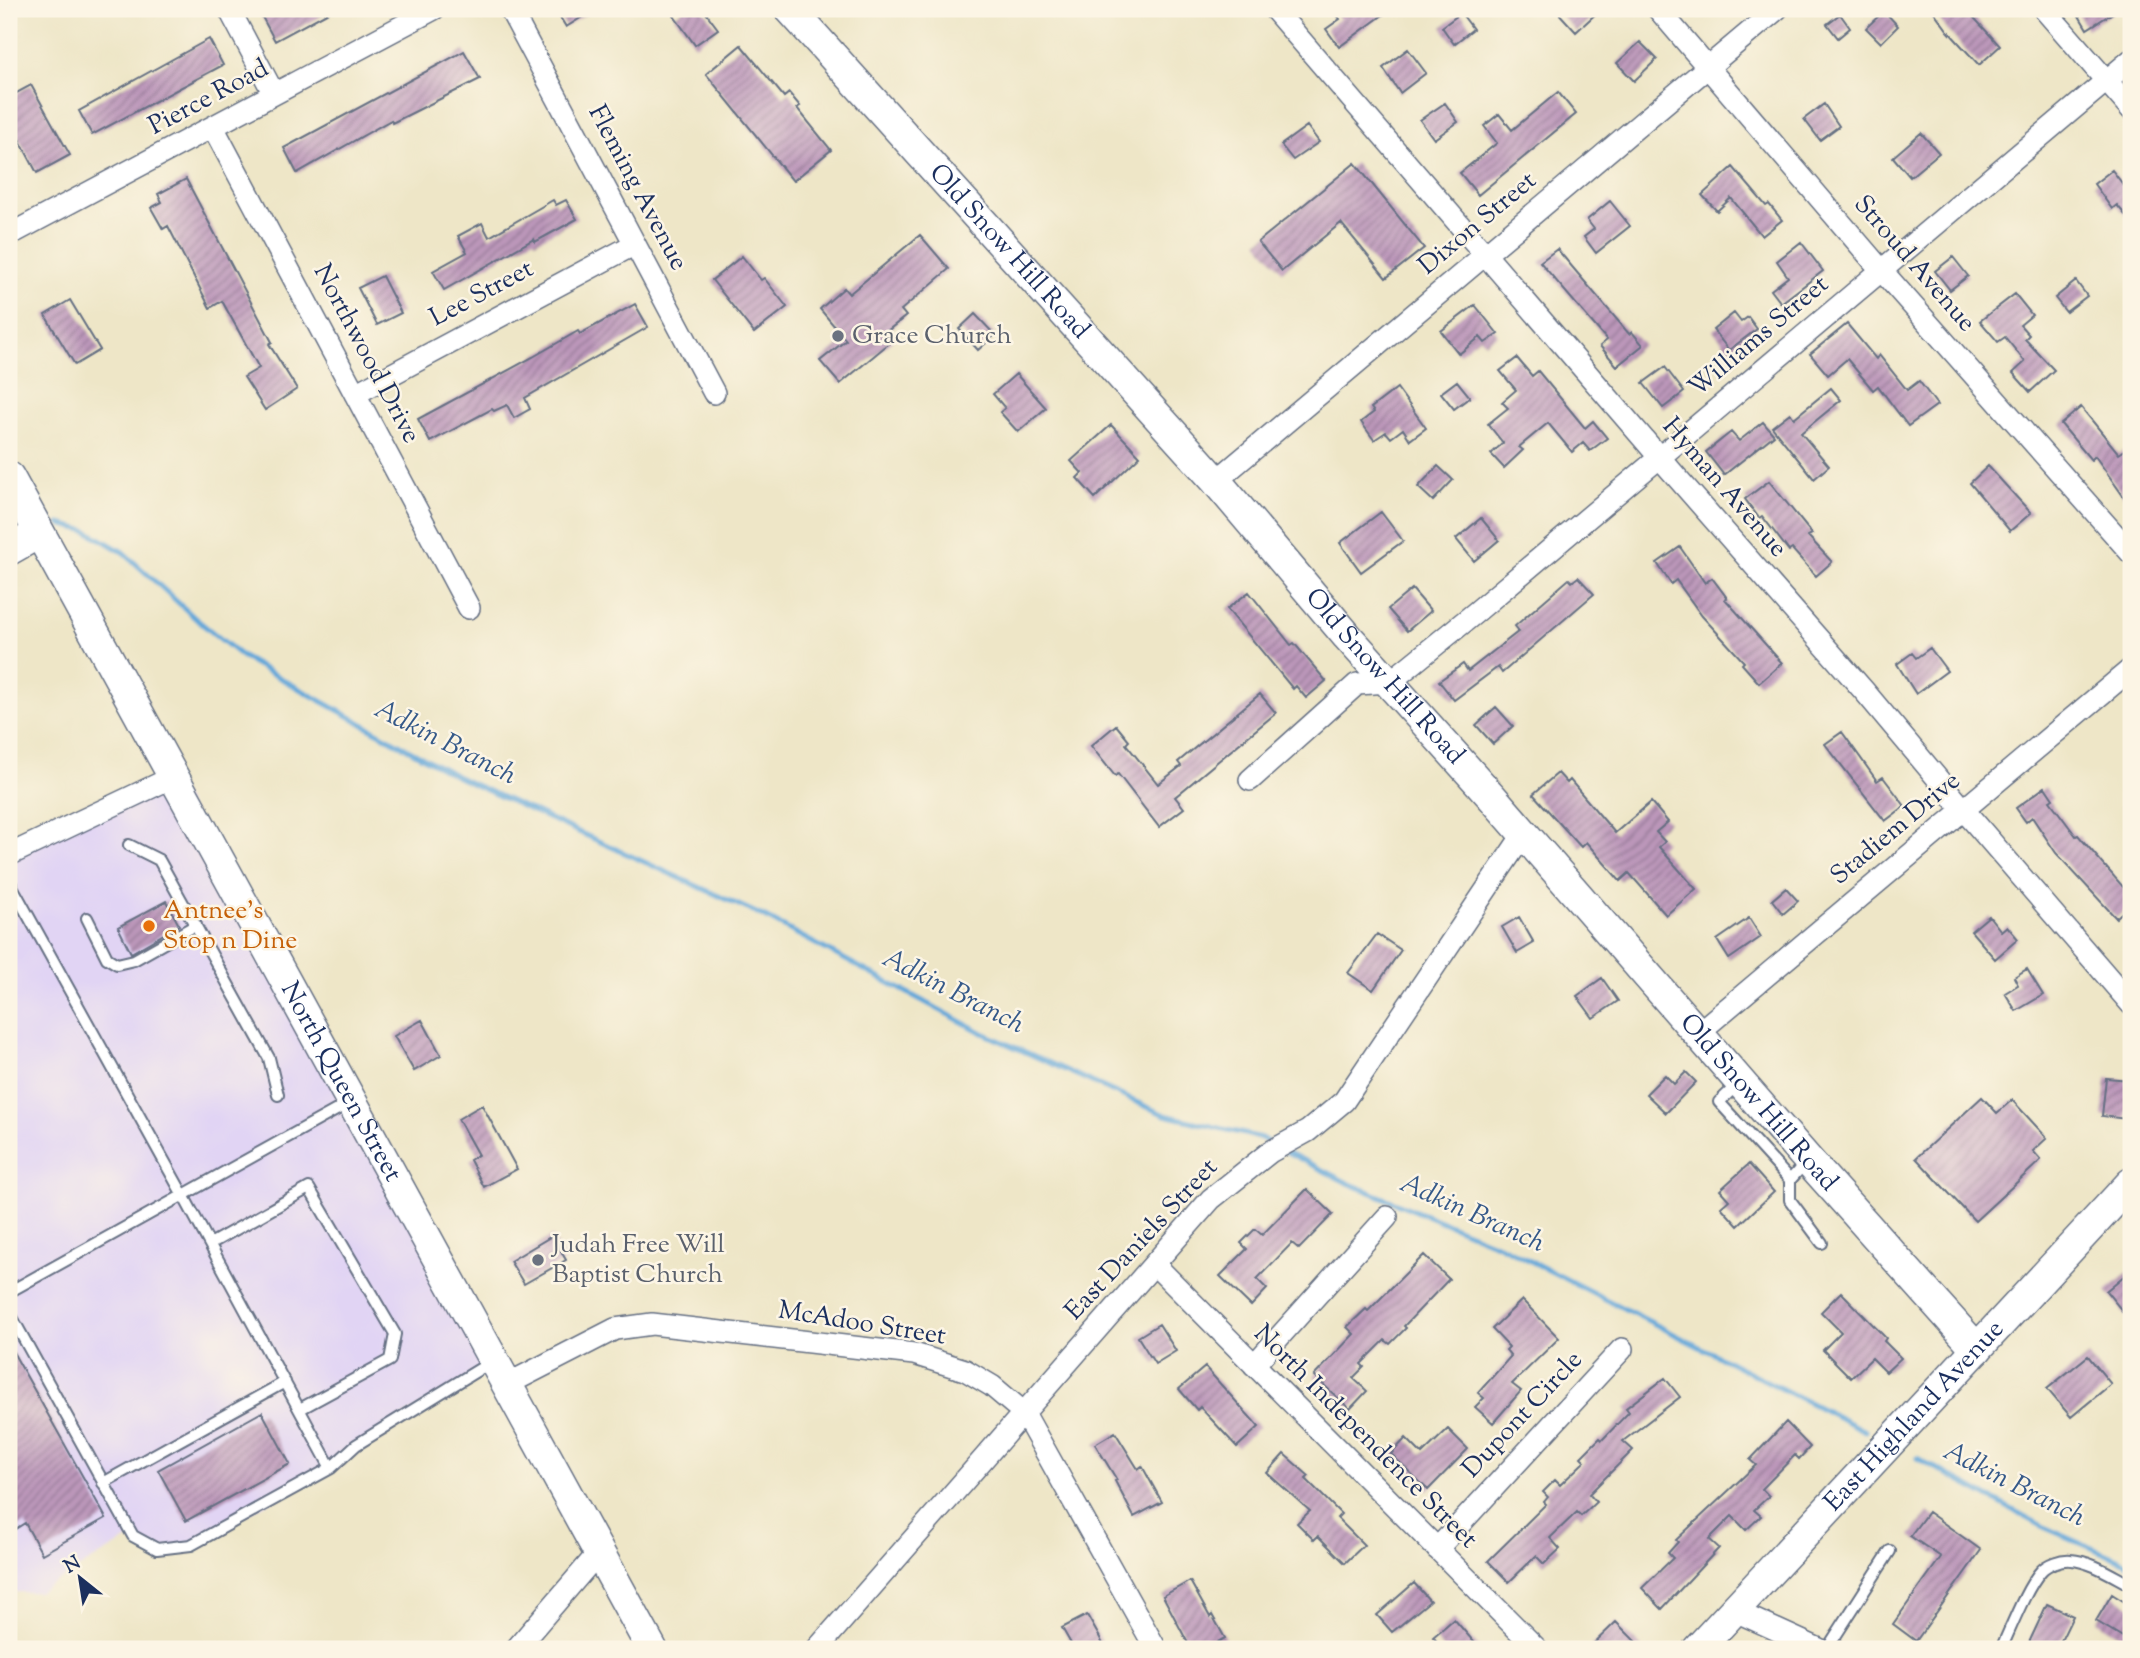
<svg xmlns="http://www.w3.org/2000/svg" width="2140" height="1658" viewBox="0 0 2140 1658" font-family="'Sorts Mill Goudy',serif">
<defs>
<pattern id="building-hatch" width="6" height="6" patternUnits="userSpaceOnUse" patternTransform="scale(1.75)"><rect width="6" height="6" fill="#bc97ba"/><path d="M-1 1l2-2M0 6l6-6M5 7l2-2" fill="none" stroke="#987c9a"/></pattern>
</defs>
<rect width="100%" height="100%" fill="#fcf5e5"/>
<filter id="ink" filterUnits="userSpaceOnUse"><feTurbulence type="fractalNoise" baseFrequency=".0143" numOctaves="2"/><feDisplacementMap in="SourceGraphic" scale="14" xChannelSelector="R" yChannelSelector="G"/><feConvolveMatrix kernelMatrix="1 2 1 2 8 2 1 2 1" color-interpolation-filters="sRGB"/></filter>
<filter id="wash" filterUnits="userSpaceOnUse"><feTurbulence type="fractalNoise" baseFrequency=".00686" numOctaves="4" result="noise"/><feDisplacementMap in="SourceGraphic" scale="28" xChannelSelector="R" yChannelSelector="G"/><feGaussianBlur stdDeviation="1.57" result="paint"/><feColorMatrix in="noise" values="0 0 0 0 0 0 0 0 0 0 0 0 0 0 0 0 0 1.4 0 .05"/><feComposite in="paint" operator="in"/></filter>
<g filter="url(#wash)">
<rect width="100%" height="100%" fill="#eee6c7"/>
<path fill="#e1d4f4" d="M173 777 493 1361 357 1445 331 1468 191 1545 157 1549 133 1536 39 1592H9V855Z"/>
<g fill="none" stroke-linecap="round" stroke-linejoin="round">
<path stroke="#64a7d9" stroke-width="5" d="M60 524 87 531 123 552 196 619 244 658 460 778 763 916 983 1033 1165 1115 1261 1138 1273 1145
M1285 1151 1348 1183 1501 1246 1865 1431
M1917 1458 2046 1528 2131 1565"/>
</g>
<g id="blocks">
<path fill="url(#building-hatch)" d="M272 9H334L275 41 261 15Z
M555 9H595L566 27Z
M684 9H703L718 29 695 45 674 16Z
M1332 9H1391L1339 47 1326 29 1340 19Z
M1555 9H1601L1576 32Z
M1932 9H1966L2000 46 1979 65 1948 31Z
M2075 9H2119L2087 29Z
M1884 11 1898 26 1881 43 1866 28Z
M1461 13 1473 29 1454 44 1442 27Z
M1840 14 1850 28 1838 38 1827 24Z
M209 39 223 65 92 135 79 111Z
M1640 42 1657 59 1634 81 1617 63Z
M741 45 784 97 789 93 800 106 797 108 831 150 793 181 706 74Z
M1408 49 1426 73 1400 93 1383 68Z
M464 51 480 79 392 123 391 120 297 173 284 148Z
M31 85 70 155 37 173 9 120V97Z
M1558 92 1576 114 1478 195 1460 173 1497 143 1484 126 1499 114 1512 130Z
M1445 103 1458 122 1434 139 1420 120Z
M1824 104 1839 126 1820 140 1804 119Z
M1307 126 1319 142 1293 160 1281 145Z
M1921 133 1939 153 1910 177 1893 157Z
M1355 163 1424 248 1386 278 1341 223 1282 271 1258 242Z
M1733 167 1766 206 1769 204 1782 220 1762 236 1731 198 1717 211 1702 195Z
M2112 170 2131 195V222L2117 205 2112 209 2094 184Z
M186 179 272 342 269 344 297 389 265 410 244 377 259 368 222 301 210 308 168 226 163 229 151 208 162 202 158 194Z
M553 200 556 205 566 200 577 219 535 242 534 239 444 290 433 271 467 252 458 236 482 223 489 237Z
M1610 201 1630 226 1596 253 1584 237 1594 229 1587 220Z
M920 235 949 269 901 310 906 316 886 332 893 340 840 384 820 361 846 340 820 309 844 288 849 294Z
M1801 242 1823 271 1781 303 1771 290 1788 277 1777 261Z
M1557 249 1629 334 1632 332 1643 345 1617 366 1600 346 1607 340 1540 262Z
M742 256 761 280 764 278 787 307 754 333 712 280Z
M1953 257 1968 276 1950 290 1935 271Z
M382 276 401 313 377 325 358 288Z
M2076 281 2087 296 2066 312 2055 298Z
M2015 294 2032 315 2020 325 2029 335 2025 339 2054 370 2030 392 2013 373 2025 362 2005 337 1998 342 1980 321Z
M70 300 100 350 75 365 45 315Z
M635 304 648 327 525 398 530 409 514 418 507 405 494 411 492 409 430 442 418 419 533 357 578 331 580 334Z
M1475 305 1498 334 1485 343 1480 337 1459 354 1441 331Z
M1734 313 1741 322 1748 317 1757 329 1729 350 1713 330Z
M975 314 995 335 978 350 959 329Z
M1847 324 1876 359 1879 355 1907 390 1919 381 1937 405 1908 426 1878 386 1873 390 1847 359 1828 375 1810 354Z
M1517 358 1532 376 1538 371 1585 428 1593 421 1607 438 1590 451 1583 443 1572 452 1548 423 1519 447 1523 450 1504 468 1491 454 1503 443 1488 424 1508 408 1502 402 1516 390 1500 371Z
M1665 367 1684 392 1663 408 1643 383Z
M1016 374 1046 408 1018 432 1000 412 1005 408 993 394Z
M1457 381 1470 397 1454 409 1441 393Z
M1397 388 1426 428 1410 440 1403 429 1391 438 1386 432 1374 440 1361 422 1374 412 1371 408Z
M1831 388 1841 400 1801 433 1829 466 1814 479 1772 427 1790 413 1794 418Z
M2081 407 2119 454 2131 446V507L2095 456 2091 460 2061 424Z
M1763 422 1774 435 1724 475 1706 452 1731 432 1739 441Z
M1111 425 1140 456 1095 498 1077 478 1082 473 1071 461Z
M1438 466 1453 480 1433 501 1418 487Z
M1988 466 2031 513 2010 531 1970 483Z
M1769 481 1812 534 1808 536 1832 562 1816 576 1792 549 1789 551 1762 516 1759 518 1745 499Z
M1381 512 1403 541 1361 572 1340 543Z
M1481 518 1499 540 1474 561 1456 539Z
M1680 547 1705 583 1712 578 1727 598 1725 599 1782 663 1759 683 1742 664 1744 662 1702 616 1676 580 1671 584 1657 563Z
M1578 577 1594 594 1502 673 1498 667 1454 700 1439 681 1463 664 1468 671 1519 631 1515 626 1569 579 1572 582Z
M1412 589 1431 611 1407 631 1388 609Z
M1249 592 1291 645 1294 643 1326 681 1306 698 1296 686 1293 689 1227 609Z
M1930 648 1947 671 1916 694 1897 664 1912 653 1916 658Z
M1260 694 1276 713 1175 797 1184 808 1159 827 1118 774 1115 776 1091 746 1116 725 1129 741 1126 744 1158 784 1181 766 1178 762Z
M1496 707 1513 726 1493 744 1476 725Z
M1842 732 1877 781 1883 777 1905 806 1885 821 1825 744Z
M1558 773 1567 783 1570 780 1615 833 1651 802 1668 822 1656 832 1665 842 1659 847 1696 889 1666 915 1629 873 1620 881 1586 842 1581 847 1533 794Z
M2045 787 2053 799 2050 801 2076 836 2078 835 2131 896V904L2116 918 2056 853 2032 817 2026 822 2016 808Z
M1786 888 1798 901 1783 914 1772 900Z
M166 901 179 925 131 953 118 927Z
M1989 916 2001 931 2007 926 2018 939 1995 959 1971 931Z
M1519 917 1534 943 1517 953 1502 927Z
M1749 918 1761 937 1729 959 1717 940Z
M1377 934 1401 950 1373 990 1348 973Z
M2027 969 2043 995 2016 1011 2005 993 2018 985 2014 977Z
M1602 978 1618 1001 1593 1018 1577 996Z
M422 1020 441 1055 414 1071 394 1036Z
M1686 1072 1696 1082 1666 1113 1646 1094 1665 1075 1674 1084Z
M2106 1078 2130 1080 2126 1119 2102 1116Z
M1982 1097 1997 1113 2012 1100 2047 1138 2033 1151 2041 1160 1975 1221 1916 1158Z
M482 1105 517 1169 484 1187 470 1160 478 1155 458 1119Z
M1749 1164 1774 1192 1738 1226 1721 1207 1729 1200 1720 1190Z
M1307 1189 1333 1214 1299 1249 1292 1243 1257 1279 1267 1289 1251 1306 1220 1276 1247 1249 1241 1243 1255 1229 1262 1235Z
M552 1236 566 1260 524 1284 510 1261Z
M1424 1255 1449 1279 1404 1326 1406 1328 1390 1344 1385 1340 1361 1364 1364 1367 1353 1378 1367 1391 1350 1409 1314 1376 1354 1334 1347 1327 1366 1309 1368 1311Z
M2131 1270V1322L2106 1291Z
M1841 1292 1886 1338 1884 1341 1901 1358 1886 1372 1872 1358 1851 1378 1823 1350 1841 1332 1821 1312Z
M1522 1300 1559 1338 1512 1384 1521 1391 1493 1423 1475 1407 1484 1398 1478 1393 1511 1356 1506 1350 1509 1347 1492 1329Z
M1159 1324 1176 1351 1155 1364 1138 1337Z
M9 1345 106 1518 42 1554 25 1523 9 1533Z
M2088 1356 2111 1384 2071 1417 2047 1389Z
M1205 1367 1259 1427 1237 1447 1200 1407 1197 1410 1179 1389Z
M1665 1378 1680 1397 1623 1441 1633 1450 1589 1494 1596 1502 1581 1516 1577 1512 1550 1538 1560 1549 1544 1564 1536 1556 1509 1582 1488 1561 1546 1504 1544 1502 1548 1497 1543 1492 1555 1480 1560 1485 1585 1461 1581 1457 1600 1438 1602 1440 1629 1412 1626 1408Z
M262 1412 290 1464 186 1521 158 1470Z
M1786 1422 1810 1447 1799 1459 1795 1455 1762 1489 1769 1496 1754 1510 1761 1516 1746 1530 1732 1516 1709 1539 1719 1548 1662 1609 1642 1588 1673 1558 1668 1553 1678 1542 1676 1540 1756 1465 1750 1460Z
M1448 1429 1468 1449 1428 1490 1391 1454 1406 1438 1422 1454Z
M1115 1432 1138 1469 1142 1466 1162 1502 1134 1517 1115 1481 1117 1480 1095 1444Z
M1284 1454 1309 1476 1306 1479 1341 1514 1337 1518 1364 1545 1345 1563 1318 1536 1314 1540 1297 1523 1310 1511 1267 1473Z
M1928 1512 1981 1550 1916 1641 1893 1624 1941 1557 1910 1536Z
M1190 1581 1210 1617 1212 1615 1225 1638 1205 1649H1191L1163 1596Z
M1414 1583 1430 1601 1392 1632 1377 1615Z
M2112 1594 2131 1606V1642L2096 1621Z
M2047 1604 2073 1616 2057 1649H2026Z
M1087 1615 1100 1638 1105 1649H1074L1062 1628Z
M1454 1619 1480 1649H1443L1433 1637Z
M1616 1622 1643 1649H1588Z"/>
</g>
</g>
<g filter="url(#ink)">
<use href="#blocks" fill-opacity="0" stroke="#656f83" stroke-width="2"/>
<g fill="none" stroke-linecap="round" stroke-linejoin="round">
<g stroke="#656f83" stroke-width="14">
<path id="lane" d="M129 845 159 860 269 1058 278 1095
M9 881 183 1195 331 1468
M87 918 107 958 117 964 134 960 196 925
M1738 1084 1719 1102 1790 1180
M1806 1162 1790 1180V1200L1822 1243
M210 1244 309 1188 395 1334 390 1360 300 1409
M9 1292 349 1103
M9 1312 133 1536 157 1549 191 1545 331 1468 356 1445 491 1362
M103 1483 285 1382
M1827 1649 1890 1551
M2001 1649C2011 1628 2026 1588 2041 1571 2047 1564 2061 1559 2071 1560 2091 1561 2113 1576 2131 1585"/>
</g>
<g stroke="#656f83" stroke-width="24">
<path id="street" d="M229 9 274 94
M510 9 714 393
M1274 9 1660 458 1865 692 1963 809 2131 1004
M1658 9 1882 271 2131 553
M2044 9 2131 109
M213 127 469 608
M9 235 434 9
M355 394 635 244
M1216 481 1777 9
M1250 780 1357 684 1390 682 1475 613 2131 60
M9 855 173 777
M1698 1033 2131 669
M1154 1264 1537 1649
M1254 1365 1387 1217
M506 1385 615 1329 652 1324 914 1354 965 1370 992 1386 1024 1413 1156 1649
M1437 1549 1622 1349
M1733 1610 1819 1649
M516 1649 599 1552
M817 1649 1211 1199 1270 1152 1308 1131 1344 1101 1523 835"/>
</g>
<g stroke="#656f83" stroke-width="33">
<g id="secondary">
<path id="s1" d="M790 9 1216 481 1347 636 1492 797 1808 1160 1977 1349"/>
<path id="s2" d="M9 477 652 1649"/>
<path d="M9 550 39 533"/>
<path id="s3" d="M1698 1649 2131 1183"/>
</g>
</g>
<use href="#lane" stroke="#fff" stroke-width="10"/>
<use href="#street" stroke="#fff" stroke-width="21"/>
<use href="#secondary" stroke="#fff" stroke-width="30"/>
</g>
</g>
<g fill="#6b7280" stroke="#fcf5e5" stroke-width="2.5">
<circle cx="838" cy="336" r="7"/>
<circle cx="538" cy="1260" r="7"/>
</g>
<circle fill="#e8710a" stroke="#fcf5e5" stroke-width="2.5" cx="149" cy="926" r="7"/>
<g text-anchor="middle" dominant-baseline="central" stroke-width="5" stroke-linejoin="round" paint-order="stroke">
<g font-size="26" fill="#1b2f5e" stroke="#fcf5e5">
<text transform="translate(209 98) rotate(-28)">Pierce Road</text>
<text transform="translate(637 188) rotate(62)">Fleming Avenue</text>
<text transform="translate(1478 224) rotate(-40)">Dixon Street</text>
<text stroke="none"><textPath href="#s1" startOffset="327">Old Snow Hill Road</textPath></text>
<text transform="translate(1914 264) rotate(49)">Stroud Avenue</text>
<text transform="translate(482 294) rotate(-28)">Lee Street</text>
<text transform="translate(1759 337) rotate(-40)">Williams Street</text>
<text transform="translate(366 354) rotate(62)">Northwood Drive</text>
<text transform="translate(1724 488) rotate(49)">Hyman Avenue</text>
<text stroke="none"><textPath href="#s1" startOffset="894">Old Snow Hill Road</textPath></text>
<text transform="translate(1896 829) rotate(-40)">Stadiem Drive</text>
<text stroke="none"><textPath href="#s2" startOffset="690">North Queen Street</textPath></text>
<text stroke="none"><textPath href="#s1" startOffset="1461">Old Snow Hill Road</textPath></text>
<text transform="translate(1142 1240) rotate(-47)">East Daniels Street</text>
<text transform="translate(862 1324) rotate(9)">McAdoo Street</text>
<text transform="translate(1523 1415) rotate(-47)">Dupont Circle</text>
<text stroke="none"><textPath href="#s3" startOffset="318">East Highland Avenue</textPath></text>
<text transform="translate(1365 1437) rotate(45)">North Independence Street</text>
</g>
<g font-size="26" fill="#5b616d" stroke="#fcf5e5" text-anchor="start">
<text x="852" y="336">Grace Church</text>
<text x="552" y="1245">Judah Free Will<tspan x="552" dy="30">Baptist Church</tspan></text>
</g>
<g font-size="26" fill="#c56008" stroke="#fcf5e5" text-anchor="start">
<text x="163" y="911">Antnee's<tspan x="163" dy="30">Stop n Dine</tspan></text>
</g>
<g font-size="28" font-style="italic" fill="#355989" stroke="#fcf5e5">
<text transform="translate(445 743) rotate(27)">Adkin Branch</text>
<text transform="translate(953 992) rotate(27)">Adkin Branch</text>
<text transform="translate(1472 1214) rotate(24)">Adkin Branch</text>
<text transform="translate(2014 1485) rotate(27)">Adkin Branch</text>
</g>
</g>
<rect width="2140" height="1658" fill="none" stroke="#fcf5e5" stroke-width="35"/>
<g transform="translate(80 1578) rotate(330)" stroke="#fcf5e5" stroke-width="5" paint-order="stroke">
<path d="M0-5L12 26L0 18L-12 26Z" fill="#1b2f5e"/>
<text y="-10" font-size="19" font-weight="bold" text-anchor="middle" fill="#1b2f5e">N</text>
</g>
</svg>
